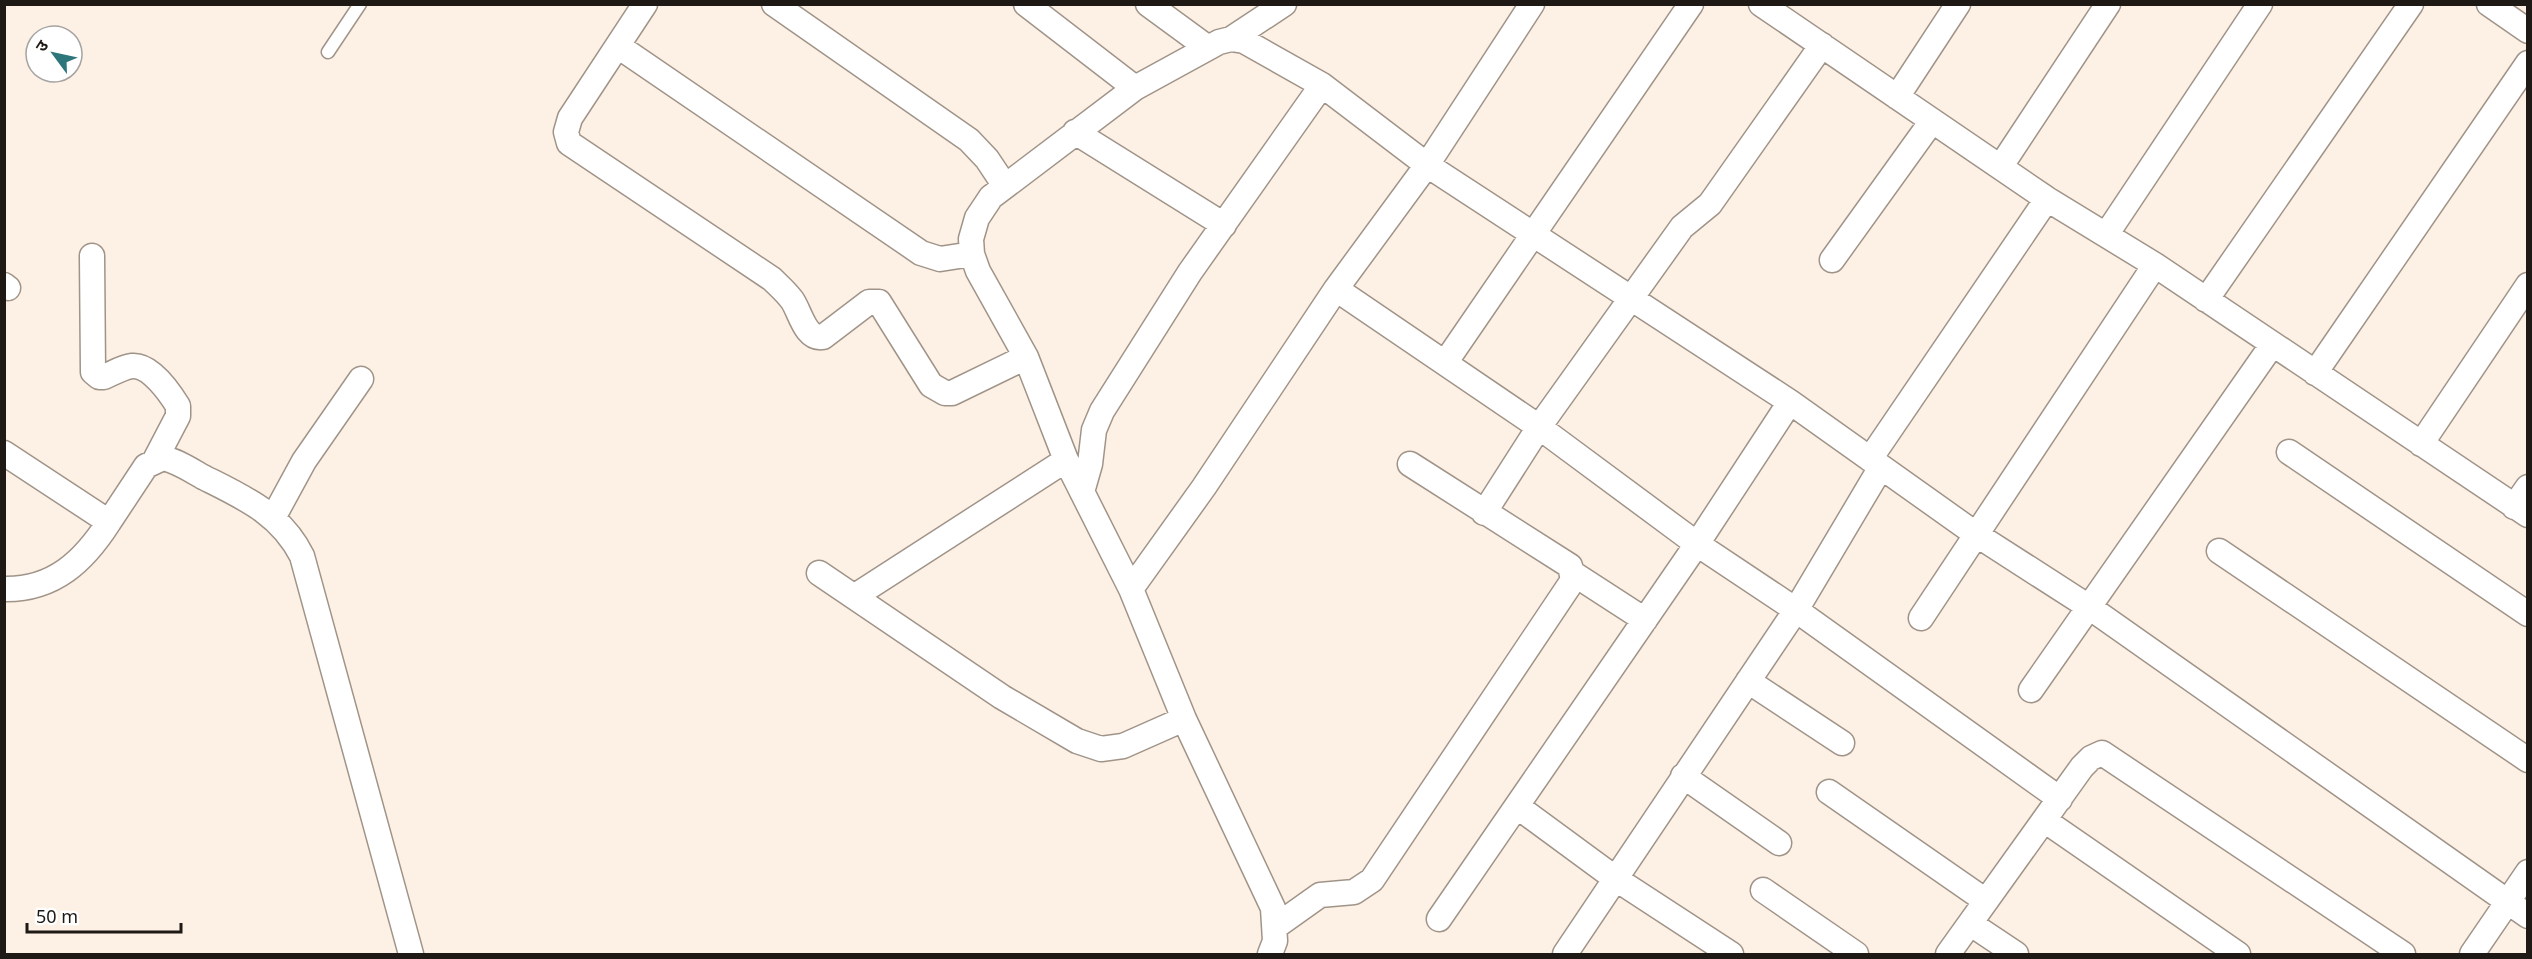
<svg xmlns="http://www.w3.org/2000/svg" width="2532" height="959" viewBox="0 0 2532 959" font-family="'Noto Sans','Noto Sans Devanagari',sans-serif">
<rect width="100%" height="100%" fill="#fdf0e4"/>
<g fill="none" stroke-linecap="round" stroke-linejoin="round">
<g stroke="#a09489" stroke-width="15">
<path id="service" d="M328 52 360 4"/>
</g>
<g stroke="#a09489" stroke-width="27">
<path id="minor" d="M645 4 570 118 566 132 569 143 772 279C779 286 786 292 792 300 800 311 805 340 823 337L869 302H879L931 385 945 393H952L1026 357
M774 4 969 140 987 159 1005 186
M1026 4 1135 88 1219 42 1231 39 1244 41 1322 85 1427 165 1790 402 1977 535 2089 607 2528 916
M1148 4 1208 48
M1761 4 2047 199 2155 265 2528 515
M2489 4 2528 31
M1231 39 1284 4
M618 46 921 253 940 259 972 254
M1135 88 991 197 977 218 971 239 972 254 978 271 1026 357 1066 460 1131 589 1184 719 1273 908 1275 941 1270 954
M1897 97 1958 4
M1075 132 1224 225
M2001 166 2108 4
M2106 235 2260 4
M92 256 93 372 99 377H104C113 373 123 367 132 366 150 364 170 393 178 406V416L155 460
M1832 260 1932 121
M4 285 8 288
M1336 289 1539 427 1697 544 1796 610 2060 799
M2206 300 2411 4
M1445 363 1691 4
M2315 373 2528 63
M2421 444 2528 285
M2289 452 2528 614
M4 453 109 522C84 561 54 590 4 589
M1870 459 2047 199
M1082 492 1090 464 1094 430 1102 411 1190 272 1322 85
M2514 507 2528 487
M1484 513 1539 427 1682 227 1710 204 1822 45
M273 518 304 461 361 379
M109 522 146 466 163 458C178 461 192 471 205 478 245 498 281 514 302 556L411 954
M2219 551 2528 760
M819 573 1002 697 1077 741 1101 749 1123 746 1184 719
M1574 574 1645 620
M1131 589 1204 487 1336 289 1427 165 1532 4
M855 596 1066 460
M1921 618 2155 265
M1748 681 1842 743
M2031 690 2272 345
M1683 776 1779 843
M1829 792 1986 901
M1518 807 1616 879 1731 954
M2044 820 2238 954
M1763 890 1856 954
M1439 919 1697 544 1790 402
M1971 924 2016 954
M1275 927 1320 895 1354 892 1372 880 1573 580 1570 566 1410 464
M1565 954 1796 610 1881 467
M1948 954 2082 767 2091 758 2102 753 2403 954
M2472 954 2528 872"/>
</g>
<use href="#service" stroke="#fff" stroke-width="12"/>
<use href="#minor" stroke="#fff" stroke-width="24"/>
</g>
<rect width="2532" height="959" fill="none" stroke="#1e1915" stroke-width="12"/>
<g transform="translate(54 54) rotate(303)"><circle r="28" fill="#ffffff" stroke="#a5a3a1" stroke-width="1.5"/>
<path d="M0-4.5L10 22L0 15L-10 22Z" fill="#2d767c"/>
<text y="-9" font-size="16" font-weight="bold" text-anchor="middle" fill="#1e1915">उ</text>
</g>
<path d="M27 923v9h154v-9" fill="none" stroke="#1e1915" stroke-width="3"/>
<text x="36" y="923" font-size="18" fill="#1e1915" stroke="#ffffff" stroke-width="4.5" paint-order="stroke">50 m</text>
</svg>
